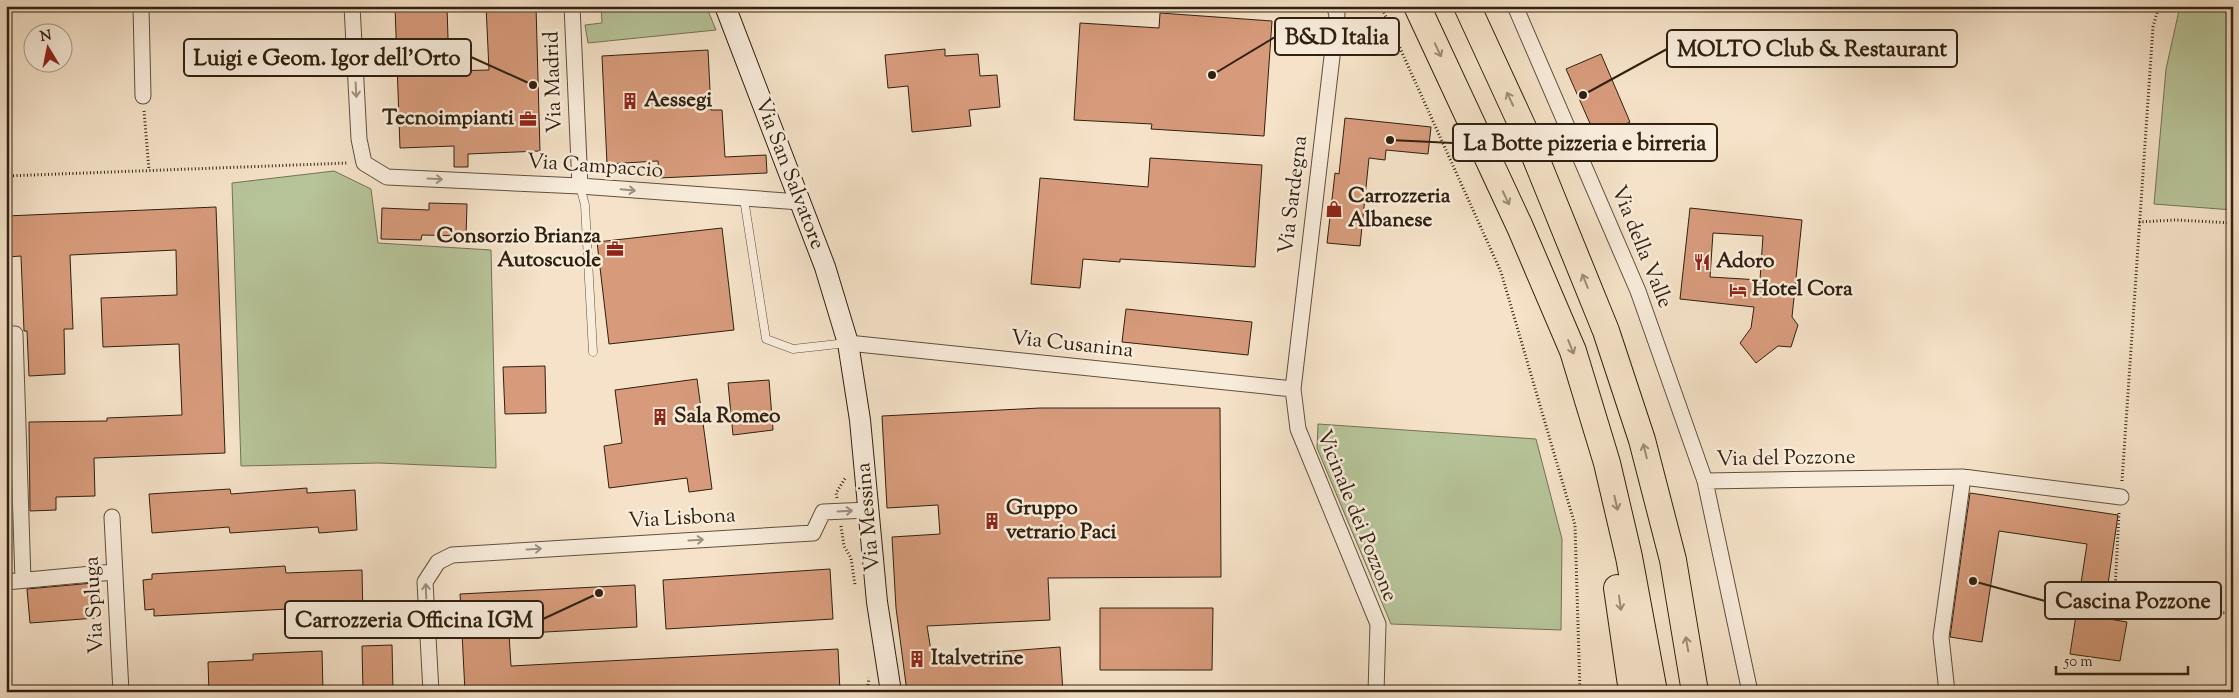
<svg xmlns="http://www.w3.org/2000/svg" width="2239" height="698" viewBox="0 0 2239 698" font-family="'Sorts Mill Goudy',serif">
<rect width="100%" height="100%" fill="#f5e2c8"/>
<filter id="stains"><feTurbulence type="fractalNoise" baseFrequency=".004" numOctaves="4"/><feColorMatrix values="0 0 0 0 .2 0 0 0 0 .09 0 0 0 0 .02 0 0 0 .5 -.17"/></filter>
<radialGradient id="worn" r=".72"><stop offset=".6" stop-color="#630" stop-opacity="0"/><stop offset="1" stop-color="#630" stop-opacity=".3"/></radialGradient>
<path fill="#b7c499" stroke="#747254" d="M601 6H706L716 30 588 43 585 25 602 23Z
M2180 6H2233V210L2154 204 2166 69Z
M334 171 371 189 378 243 491 250 496 468 379 463 241 466 232 183Z
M1318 424 1536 439 1562 539 1561 630 1391 624 1317 448Z"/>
<path fill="#d79b7b" stroke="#302010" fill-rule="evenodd" d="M395 6H447L449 71 489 70 486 6H536L540 151 468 154V167H454V146L400 148Z
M1160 13 1272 21 1264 136 1151 129 1152 124 1074 120 1080 23 1159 28Z
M945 49V56L978 54 980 76 997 75 1000 107 969 110 971 126 912 132 908 86 888 88 885 55Z
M708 50 711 110H722L725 157 766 155 767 173 659 178 658 161 607 164 602 56Z
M1601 54 1630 122 1596 137 1566 69Z
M1345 118 1431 127 1428 154 1386 150 1385 160 1369 158 1360 246 1327 243 1335 173 1339 174Z
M1150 158 1262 165 1255 267 1120 259V262L1083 259 1080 288 1031 284 1040 178 1148 187Z
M429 203 467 204 466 236 422 235 421 240 381 239 382 208 429 210Z
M216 207 225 453 94 458 95 496 56 497V510L30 511 29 422 107 421V418L182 415 179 344 103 347 101 298 177 295 176 250 70 255 73 329H64L65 374 29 376 27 331H24L21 256 7 257 6 216Z
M1690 208 1802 220 1792 317 1798 325 1791 347 1778 346 1756 363 1740 343 1751 328 1754 307 1680 299ZM1713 233 1763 236 1760 280 1710 277Z
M722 228 734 330 609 344 597 242Z
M1126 309 1252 322 1248 355 1122 342Z
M545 366 546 413 505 414 503 367Z
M697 379 712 489 689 492 687 478 609 488 604 446 622 443 615 390Z
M769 380 773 430 733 435 728 383Z
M1040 408H1220L1221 577 1048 578 1050 620 927 626 932 657 1060 647 1063 692H907L896 608 892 537 940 534 938 505 887 508 882 416Z
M307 488V493L355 490 357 530 319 533 318 527 230 533 229 527 152 533 149 494 230 489 231 494Z
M1970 493 2118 515 2103 618 2127 622 2120 661 2070 654 2087 544 1999 531 1982 642 1950 637Z
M285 566 286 573 362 570 363 621 327 622 326 601 287 603 288 609 154 616V609L145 610 143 580 152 579V574Z
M830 569 833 619 666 629 663 580Z
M93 583 96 618 30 623 27 589Z
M635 585 637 627 509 634 511 666 838 649 840 692H465L460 594Z
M1100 608H1213L1212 670H1100Z
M392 645 393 692H363L362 646Z
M322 651 323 692H209L208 662 253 660V654Z"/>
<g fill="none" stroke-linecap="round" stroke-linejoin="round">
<g stroke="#61503e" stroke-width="9">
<path id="lane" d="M580 186 585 205 593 352
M744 199 766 339 793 349 847 343"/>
</g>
<g stroke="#61503e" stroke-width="17">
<path id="street" d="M141 6 143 96
M352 6 359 139 364 163 387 177 580 186 800 202
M572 6 580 186
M1334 6 1337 14 1293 389 1298 429 1378 624 1376 692
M1515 6 1638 291 1705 481
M6 334H15L23 580
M848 343 1293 389
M112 517 121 692
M6 582 114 572
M431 692 425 582 438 562 452 555 813 533 823 512 869 510
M1750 692 1705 481 1963 477 2121 497
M1947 692 1941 637 1963 477"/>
</g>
<g stroke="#302010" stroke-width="22">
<path id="secondary" d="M725 6 825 267 848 343 860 420 877 602 891 692"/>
</g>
<g stroke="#302010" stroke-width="28">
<path id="highway" d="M1417 6 1520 227 1573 351 1607 463 1629 557 1654 692
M1467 6 1526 134 1606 331 1642 440 1673 560 1695 692
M1617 588 1632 692"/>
</g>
<path stroke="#302010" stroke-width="3" stroke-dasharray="1 2.5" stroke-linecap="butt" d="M1381 6 1501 272 1575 525 1580 692
M144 111 149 170
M6 176 348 163
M2139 222 2176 220 2233 223
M2122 481 2153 27 2159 6
M837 498 836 493 846 477
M2119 513 2114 610 2233 613
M841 526 844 546 851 558 855 585
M867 692 869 678"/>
<use href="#lane" stroke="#f8ecdb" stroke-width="8"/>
<use href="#street" stroke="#f8ecdb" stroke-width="15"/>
<use href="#secondary" stroke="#f8ecdb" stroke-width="20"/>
<use href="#highway" stroke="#f5e2c8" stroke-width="26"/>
</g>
<defs><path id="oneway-shaft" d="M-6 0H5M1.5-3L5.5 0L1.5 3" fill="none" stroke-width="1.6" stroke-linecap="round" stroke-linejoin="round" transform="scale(1.25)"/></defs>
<g stroke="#9c8b75">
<use href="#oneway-shaft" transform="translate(1438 50) rotate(65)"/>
<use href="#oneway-shaft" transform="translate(1510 99) rotate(-115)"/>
<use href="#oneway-shaft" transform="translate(1506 198) rotate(65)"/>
<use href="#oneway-shaft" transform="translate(1585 281) rotate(-112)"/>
<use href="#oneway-shaft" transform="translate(1571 347) rotate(68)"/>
<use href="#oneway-shaft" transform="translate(1645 451) rotate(-104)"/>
<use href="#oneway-shaft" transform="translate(1616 503) rotate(77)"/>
<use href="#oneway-shaft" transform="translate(1620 603) rotate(82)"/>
<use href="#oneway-shaft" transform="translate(1687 644) rotate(-100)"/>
</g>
<g stroke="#9e9080">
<use href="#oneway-shaft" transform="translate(356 90) rotate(87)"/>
<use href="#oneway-shaft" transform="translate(435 179) rotate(3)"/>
<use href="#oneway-shaft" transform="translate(628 190) rotate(5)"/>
<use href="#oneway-shaft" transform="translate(845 511) rotate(-3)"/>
<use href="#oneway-shaft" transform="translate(696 540) rotate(-3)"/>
<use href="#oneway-shaft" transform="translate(534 549) rotate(-3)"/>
<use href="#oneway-shaft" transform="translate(426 591) rotate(-92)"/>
</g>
<defs>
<g id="building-bare" transform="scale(1.35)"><path d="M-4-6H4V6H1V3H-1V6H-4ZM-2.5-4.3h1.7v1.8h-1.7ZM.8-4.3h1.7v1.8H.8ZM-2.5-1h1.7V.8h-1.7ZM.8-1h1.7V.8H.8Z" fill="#8f2418" stroke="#f8ecdb" stroke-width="2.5" paint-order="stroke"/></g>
<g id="office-bare" transform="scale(1.35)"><path d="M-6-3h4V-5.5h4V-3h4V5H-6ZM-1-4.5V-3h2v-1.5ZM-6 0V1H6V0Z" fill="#8f2418" stroke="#f8ecdb" stroke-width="2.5" paint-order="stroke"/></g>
<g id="shop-bare" transform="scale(1.35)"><path d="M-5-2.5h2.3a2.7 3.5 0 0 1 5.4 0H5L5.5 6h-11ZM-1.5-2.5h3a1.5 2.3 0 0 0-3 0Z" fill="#8f2418" stroke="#f8ecdb" stroke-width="2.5" paint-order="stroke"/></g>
<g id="restaurant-bare" transform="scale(1.35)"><path d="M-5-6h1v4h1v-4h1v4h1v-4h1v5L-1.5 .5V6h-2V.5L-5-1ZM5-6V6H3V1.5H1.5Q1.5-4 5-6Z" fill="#8f2418" stroke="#f8ecdb" stroke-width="2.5" paint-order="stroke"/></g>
<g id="hotel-bare" transform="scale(1.35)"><path d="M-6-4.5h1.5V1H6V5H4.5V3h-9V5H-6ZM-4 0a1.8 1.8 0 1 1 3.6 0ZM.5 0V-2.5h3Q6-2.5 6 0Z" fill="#8f2418" stroke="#f8ecdb" stroke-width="2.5" paint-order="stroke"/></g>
</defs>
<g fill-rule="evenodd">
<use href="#building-bare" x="630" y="101"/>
<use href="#office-bare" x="528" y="119"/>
<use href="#shop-bare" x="1334" y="209"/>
<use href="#office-bare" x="615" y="249"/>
<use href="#restaurant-bare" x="1702" y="262"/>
<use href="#hotel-bare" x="1738" y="290"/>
<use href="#building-bare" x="660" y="417"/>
<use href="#building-bare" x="992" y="521"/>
<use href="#building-bare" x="917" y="659"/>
</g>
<g text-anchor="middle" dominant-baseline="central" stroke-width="5" stroke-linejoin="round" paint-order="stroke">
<g font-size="21" fill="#302010" stroke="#f8ecdb">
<text transform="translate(554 82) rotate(-92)">Via Madrid</text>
<text transform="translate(595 167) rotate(4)">Via Campaccio</text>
<text transform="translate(789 174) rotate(69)">Via San Salvatore</text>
<text transform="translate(1294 195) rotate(-83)">Via Sardegna</text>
<text transform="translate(1641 247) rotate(68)">Via della Valle</text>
<text transform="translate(1072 345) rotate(6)">Via Cusanina</text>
<text transform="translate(1786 459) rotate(-1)">Via del Pozzone</text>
<text transform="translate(1356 516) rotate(68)">Vicinale dei Pozzone</text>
<text transform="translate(869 517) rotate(-95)">Via Messina</text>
<text transform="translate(682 519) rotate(-3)">Via Lisbona</text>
<text transform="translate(95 605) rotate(-93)">Via Spluga</text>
</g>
<g font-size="21" font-weight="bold" fill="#302010" stroke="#f8ecdb" text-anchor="start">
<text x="644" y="101">Aessegi</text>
<text x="514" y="119" text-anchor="end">Tecnoimpianti</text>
<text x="1348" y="197">Carrozzeria<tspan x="1348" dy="24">Albanese</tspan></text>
<text x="601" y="237" text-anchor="end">Consorzio Brianza<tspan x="601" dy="24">Autoscuole</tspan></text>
<text x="1716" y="262">Adoro</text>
<text x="1752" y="290">Hotel Cora</text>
<text x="674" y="417">Sala Romeo</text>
<text x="1006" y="509">Gruppo<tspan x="1006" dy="24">vetrario Paci</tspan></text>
<text x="931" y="659">Italvetrine</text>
</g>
</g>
<path fill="none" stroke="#302010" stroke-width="2" d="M1212 75L1275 37M1583 95L1667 49M533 85L471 57M1390 140L1453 143M1973 581L2045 601M599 593L543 619"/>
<g fill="#302010" stroke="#f8ecdb" stroke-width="2">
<circle cx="1212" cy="75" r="5"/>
<circle cx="1583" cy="95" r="5"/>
<circle cx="533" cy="85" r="5"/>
<circle cx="1390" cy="140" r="5"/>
<circle cx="1973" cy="581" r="5"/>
<circle cx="599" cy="593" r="5"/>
</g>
<g fill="#f8ecdb" stroke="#302010" stroke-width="2">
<rect x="1275" y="18" width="124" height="37" rx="5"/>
<rect x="1667" y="30" width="290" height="37" rx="5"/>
<rect x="184" y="39" width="287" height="37" rx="5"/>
<rect x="1453" y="124" width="264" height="37" rx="5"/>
<rect x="2045" y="582" width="176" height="37" rx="5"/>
<rect x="285" y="601" width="258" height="37" rx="5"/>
</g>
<g font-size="22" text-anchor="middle" font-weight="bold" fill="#302010">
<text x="1337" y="44">B&amp;D Italia</text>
<text x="1812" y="56">MOLTO Club &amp; Restaurant</text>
<text x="327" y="65">Luigi e Geom. Igor dell'Orto</text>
<text x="1585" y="150">La Botte pizzeria e birreria</text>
<text x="2133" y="608">Cascina Pozzone</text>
<text x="414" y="627">Carrozzeria Officina IGM</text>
</g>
<rect width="2239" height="698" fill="none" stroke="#f5e2c8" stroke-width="25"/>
<rect x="8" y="8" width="2224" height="683" fill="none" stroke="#302010" stroke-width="2.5"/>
<rect x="12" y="12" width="2214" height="673" fill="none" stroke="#302010"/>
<g transform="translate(48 48) rotate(350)"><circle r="24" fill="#f8ecdb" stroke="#a89a8a"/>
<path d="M0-4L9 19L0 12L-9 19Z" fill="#8f2418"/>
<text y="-8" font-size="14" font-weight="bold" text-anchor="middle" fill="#302010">N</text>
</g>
<path d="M2056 666v8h132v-8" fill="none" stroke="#302010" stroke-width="2.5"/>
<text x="2064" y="666" font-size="15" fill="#302010" stroke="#f8ecdb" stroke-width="4" paint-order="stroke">50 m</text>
<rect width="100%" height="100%" filter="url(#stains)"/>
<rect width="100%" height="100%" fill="url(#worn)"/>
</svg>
